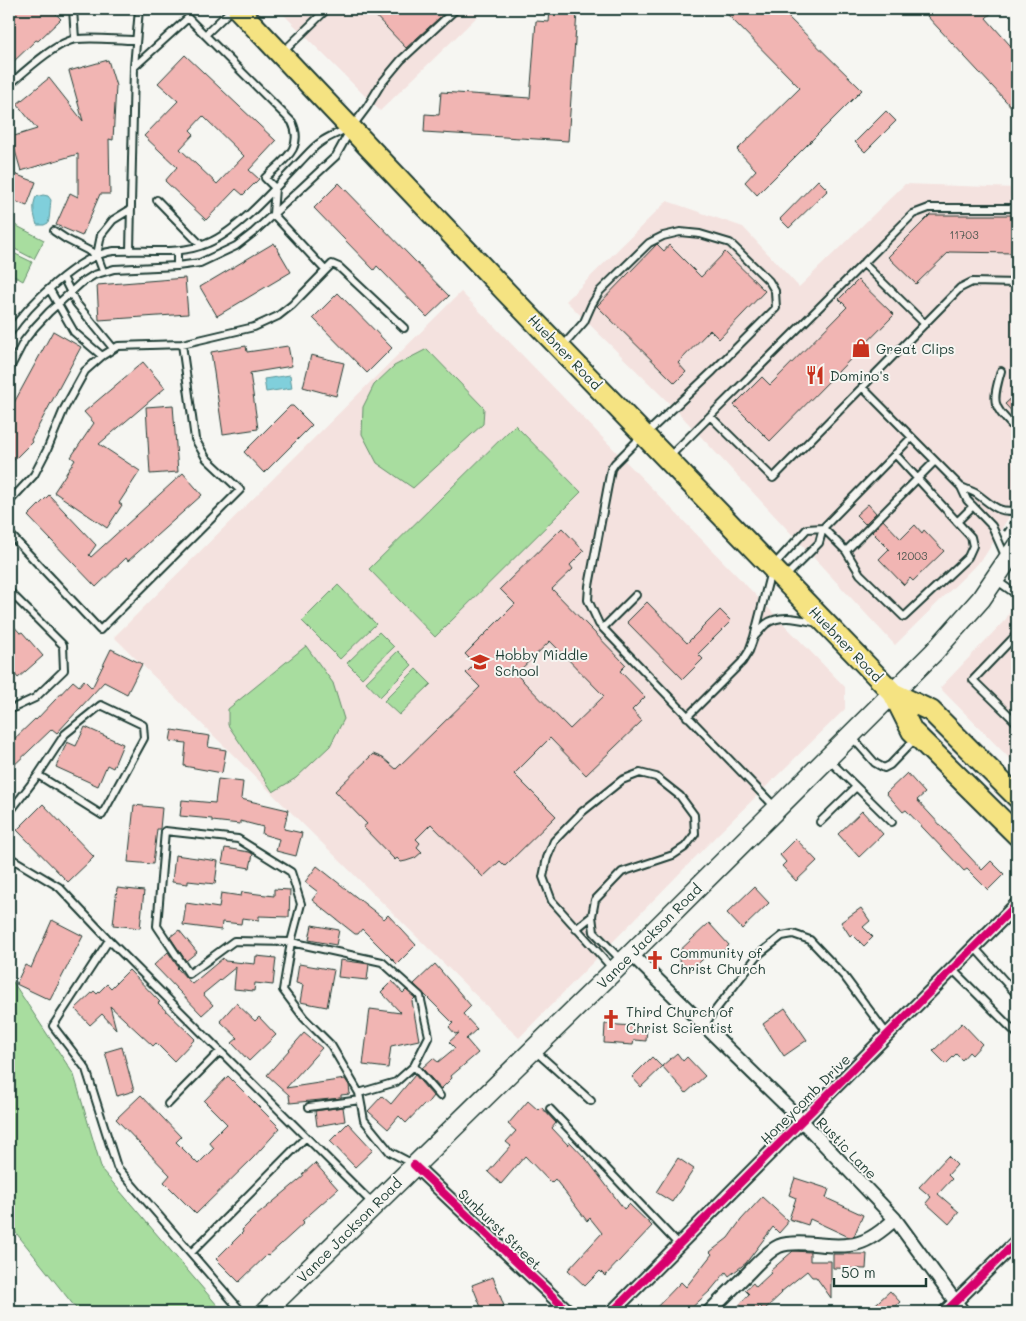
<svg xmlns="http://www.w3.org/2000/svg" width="1026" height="1321" viewBox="0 0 1026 1321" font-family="Mali,sans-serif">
<rect width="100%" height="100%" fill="#f6f6f2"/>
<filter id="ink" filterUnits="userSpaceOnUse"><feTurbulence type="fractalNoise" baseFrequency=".02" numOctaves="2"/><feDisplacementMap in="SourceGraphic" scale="10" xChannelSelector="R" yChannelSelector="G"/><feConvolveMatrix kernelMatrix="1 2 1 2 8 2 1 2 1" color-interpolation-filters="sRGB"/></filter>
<g filter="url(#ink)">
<path fill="#f4e2df" d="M278 9H485L380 111Z
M905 184 1017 188V504L984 557 895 645 676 410 566 301 667 201 743 227 799 287Z
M461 292 845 687V709L716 836 519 1038 114 637Z
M1017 598V766L940 688 1006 619Z"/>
<path fill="#a8dd9f" stroke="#648d6a" d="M13 224 44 240 34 259 9 246V231Z
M9 251 32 262 23 281 9 273Z
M427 349 484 408 483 424 413 488 377 463 362 434 363 407 374 385 394 366Z
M515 425 581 492 435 637 369 569Z
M338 585 376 624 340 659 302 621Z
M379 632 394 647 362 678 347 663Z
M306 646 333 683 344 719 330 746 296 778 273 792 228 725V709Z
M398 651 412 665 380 697 366 682Z
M416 669 431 684 399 715 384 701Z
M9 976 74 1075 102 1170 223 1312H79L9 1224Z"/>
<path fill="#80cfdb" stroke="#599598" d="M43 195 48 196 51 200C50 206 50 218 48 223L44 225H37C34 216 32 205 36 197Z
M290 375 292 388 266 392 264 379Z"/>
<path fill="#f1b5b3" stroke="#1f3d34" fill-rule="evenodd" d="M9 9H51L61 19 38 41 36 40 9 66Z
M369 9H449L406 48Z
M722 9H780L862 90 757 195 745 182 756 170 737 150 800 88Z
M935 9H996L986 18 1017 53V113L927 16Z
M550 10 577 12 568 141 424 132 425 114 439 115 441 92 530 98 536 21 549 22Z
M185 55 276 141 249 170 259 179 243 195 236 189 206 220 165 181 177 167 144 136 178 101 158 83ZM203 116 244 156 217 184 180 149 194 134 190 130Z
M108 60 116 86 113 140 109 139 110 194H100L82 236 56 225 70 193 78 197V154L21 171 11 137 37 129 17 104 49 78 83 121 69 71Z
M886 111 896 121 865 152 855 142Z
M9 172 36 182 27 206 9 199Z
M818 180 828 190 789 228 780 219Z
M339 183 449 296 427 317 377 266 374 270 314 208Z
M930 215H1017V253L949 252 916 284 888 257Z
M274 243 291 272 217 316 200 287Z
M657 244 664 251 669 245 701 277 725 252 765 291 719 339 710 330 678 363 686 372 675 383 597 306Z
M185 278 188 314 99 320 97 285Z
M858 280 894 315 770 441 734 405 762 377 770 385 847 307 839 299Z
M338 293 392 348 367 373 313 318Z
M53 331 81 347 31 440 32 442 9 465V412Z
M246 346 247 352 288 346 292 366 250 373 258 429 223 434 211 352Z
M311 355 344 363 336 396 303 387Z
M143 362 165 388 99 444 140 471 119 503 122 505 107 528 54 492 75 460 71 457 94 423 84 412Z
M1017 393V417L1005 404Z
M173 405 178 472 150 474 146 407Z
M290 406H293L312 425 264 473 244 452Z
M183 473 202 495 128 561 126 558 96 587 28 516 49 495 96 545 89 555 91 557Z
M868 504 876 513 865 524 856 515Z
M883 520 901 539 915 525 922 533 924 530 944 551 913 581 910 578 904 585 879 559 889 549 872 532Z
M562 528 584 551 570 565 573 569 552 589 626 665 620 671 645 697 632 710 642 721 586 775 550 738 514 774 556 816 505 866 500 861 483 877 431 824 416 839 420 843 417 847 422 852 415 858 406 861 401 862 397 858 395 860 363 827 367 824 335 791 373 754 383 758 396 769 480 687 466 673 475 664 465 654 515 604 500 589ZM550 641 604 696 570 729 516 674Z
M647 602 687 643 720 610 731 621 698 654 703 659 683 679 627 622Z
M9 621 20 633 22 632 43 656 18 678 9 667Z
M111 649 142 664 127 694 104 682 57 733 52 729 9 770V744L35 719 36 720 73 681 79 686 84 680 92 688Z
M85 727 123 744 113 768 107 765 98 786 56 767 67 742 76 746Z
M172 730 210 736 208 747 226 750 222 773 184 766 186 743 170 741Z
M907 773 925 793 917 800 982 870 991 861 1004 874 988 890 967 869 964 871 906 810 903 812 886 793Z
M218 779 243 782 241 799 288 810 284 829 302 833 296 856 276 851 279 839 262 834 263 827 240 821V824L212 821V819L180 816 182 800 215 803Z
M43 804 94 857 68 882 17 830Z
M134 805 162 808 160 829H157L153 864 128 862Z
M862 811 883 834 859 857 838 834Z
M796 839 817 861 796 881 782 866 786 862 780 855Z
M225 848 249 852 253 854 250 868 222 863Z
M175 855 218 861 215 884 188 881V884L172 882Z
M317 866 384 919 388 915 416 945 397 964 362 929 358 934H355L312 900 318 892 305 882Z
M754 887 769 903 742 929 727 913Z
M117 888 144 891 140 928 113 925Z
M274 889 290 890 289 917 259 916V920L242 918 241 924 222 922 221 930 183 925 186 903 219 908 221 893 241 896 242 892 274 896Z
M861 908 870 921 863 927 873 937 864 946 852 934 850 936 841 922Z
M52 920 83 936 50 1000 16 984 25 965 31 968Z
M709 923 729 945 718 956 713 950 690 971 675 955Z
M312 925 339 930 336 945 309 940Z
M179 930 197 952 186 961 170 937Z
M168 952 178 967 177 968 192 984 223 958 225 961 255 964 256 956 276 958 273 985 255 983 254 991 234 989 236 967 203 994 213 1005 202 1015 154 965Z
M340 960 369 964 367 980 338 977Z
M299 964 334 970 327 1007 300 1002 303 985 296 983Z
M435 964 471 1006 463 1014 477 1029 466 1039 478 1053 451 1076 452 1078 441 1089 422 1068 433 1058 438 1062 455 1048 449 1042 459 1033 455 1034 449 1027 453 1023 414 984Z
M129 970 160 1002 158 1003 195 1039 174 1061 156 1043 153 1046 110 1006 116 1029 102 1014 90 1025 75 1009 94 991 97 994 107 984 111 988Z
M392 981 403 993 406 990 415 998 412 1001 419 1040 391 1046 388 1068 363 1065 370 1009 401 1013 381 992Z
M236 1003 255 1021 259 1017 276 1035 249 1061 232 1043 238 1038 220 1021Z
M785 1008 807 1040 784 1056 763 1024Z
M962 1023 982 1044 972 1055 969 1052 962 1060 956 1054 946 1064 933 1051Z
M605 1024 647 1027 646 1041 634 1040 633 1045 604 1043Z
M304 1033 322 1048 286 1088 345 1079 349 1085 350 1094 341 1095V1098L290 1103 289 1095 267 1075Z
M122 1047 134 1091 117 1096 105 1052Z
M677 1053 683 1061 687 1057 705 1076 686 1093 662 1066Z
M652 1057 662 1067 641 1087 632 1077Z
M415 1075 433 1096 426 1105 424 1104 406 1123 399 1116 388 1129 368 1111 382 1096 391 1104Z
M228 1076 280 1128 253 1158 196 1214 164 1182 170 1175 116 1119 141 1095 181 1137 176 1142 198 1164 214 1148 209 1142 227 1124 204 1101Z
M528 1101 538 1110 541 1107 556 1123 552 1128 568 1145 570 1142 588 1161 624 1209 629 1204 652 1226 605 1276 600 1271 585 1286 568 1270 602 1233 590 1218 587 1221 555 1179 551 1183 525 1156 501 1184 488 1172 511 1146 506 1142 516 1131 508 1124Z
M343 1107 345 1121 317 1126 315 1111Z
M348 1123 373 1150 355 1167 330 1141Z
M948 1156 957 1165 948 1175 952 1179 938 1194 959 1212 949 1224 926 1203 931 1197 919 1187Z
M678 1158 694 1169 672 1202 656 1192Z
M315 1163 338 1189 302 1221 304 1223 268 1256 267 1255 239 1282 216 1259 243 1232 242 1230 256 1216 304 1176 302 1175Z
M795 1178 829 1189 826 1198 863 1215 854 1236 849 1237 810 1219 808 1225 789 1219 796 1198 789 1195Z
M762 1197 787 1220V1224L779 1233 773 1227 746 1263 729 1276 726 1272 711 1290 687 1312H652L681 1282 686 1287 712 1254 710 1252 728 1238 741 1220Z
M793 1251 810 1252V1261H831V1298L816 1277H812L807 1271 781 1292 782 1293 764 1310 760 1306 754 1312H733L749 1294 745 1290 753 1283 756 1287 771 1273 770 1271Z
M833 1254H867L866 1269 833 1268Z
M493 1277 504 1306 489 1312H483L472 1285Z
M890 1291 900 1302 889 1312H867Z"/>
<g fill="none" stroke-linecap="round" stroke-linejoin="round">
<g stroke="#1f3d34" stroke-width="10">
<path id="service" d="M73 9 75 39
M205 35 232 9
M282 53 327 9
M134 67 188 18 292 122C305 149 282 161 265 178L275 188 273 214 325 270
M9 85C24 72 57 41 77 39 95 37 117 40 136 40
M157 200 201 245
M54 231 66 239 97 255
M130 251 134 67 139 9
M177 251V266
M863 263 925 324
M103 271 97 255 101 235 113 220 131 209
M63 277 76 303 113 348
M50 290 74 332 102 356
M9 334C27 306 80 254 114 251 145 249 179 256 208 243 238 231 276 187 299 163 306 156 313 147 321 142 329 136 339 133 348 128
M563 346 584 322 592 304 600 291 649 243 663 236 680 232 700 234 730 243 769 281 775 291 776 308 713 371 647 433
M9 370 24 341 35 327 49 312 81 283 94 275 114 269 177 266 200 263 236 246 254 232 336 156 352 127 367 107 381 84 401 60 456 9
M1001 371C991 406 993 405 1017 431
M862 387 961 487 967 500 992 526 1006 558
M710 416 773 478 960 288 972 282 1017 283
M641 437 615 463 611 469 589 586 588 600 599 624 775 807
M668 458 913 214 929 208H1017
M961 487C966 489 972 491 977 494 991 504 998 514 1017 510
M9 502 34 475 47 450 64 409 85 371 102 356 118 346 182 344 254 327 278 316 292 305 332 264 339 267 404 328
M957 522 973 506
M9 533 100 630 240 490 206 458 195 439 182 344
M846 551 935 461
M784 578 819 543 823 528 911 438
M996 580 1017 595
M9 591 63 645 64 670 35 698 9 710
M603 628 636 595
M1017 634 973 680 1017 723
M755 636C759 632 762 627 766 624 781 613 802 620 818 623
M687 717 742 662 749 651 754 637 772 567 807 529 823 528 846 551 860 574 904 617 968 557 973 546 971 537 895 454
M852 737 875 763 884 768 890 765 915 739
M828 759 892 822
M9 813 38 775 65 734 101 705 143 725 144 738 102 815 38 775
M820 822 856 787
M165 831 238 839 291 872 301 904 291 942 234 941 189 974 157 926Z
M9 857 59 887 109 940
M576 929 592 916
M974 947 1017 995
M613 969 552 901 543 877 547 858 554 841 582 812 622 780 640 773 656 777 680 796 694 815 695 834 685 847 673 855 622 872 595 900 592 916 594 932 622 961
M952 969 1017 1034
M704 1025 758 955 782 936 793 934 810 940 844 976 887 1034
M534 1050 591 1101
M359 1093 331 1045 304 1018 283 990 291 942 382 962 420 996 429 1036 414 1066
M168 1104 220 1051 373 1204
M309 1107 360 1100
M550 1109 678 1244
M413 1164 390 1152 364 1120 359 1093 396 1082 414 1066 440 1096
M191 1253 117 1167 86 1069 53 1026 109 940 220 1051
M242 1312 191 1253 306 1137"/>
</g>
<g stroke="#1f3d34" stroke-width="16">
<path id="minor" d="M631 954 801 1120 895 1219 963 1312
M414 1165 569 1312
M612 1312 1017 904
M709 1312C722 1299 736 1285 750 1271 759 1262 768 1251 779 1246 789 1242 803 1243 814 1244 853 1248 866 1246 895 1219
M945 1312 1017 1241"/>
</g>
<g stroke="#1f3d34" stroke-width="22">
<path id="secondary" d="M265 1312 631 954 934 652 981 599 1017 546"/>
</g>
<g stroke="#1f3d34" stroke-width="24">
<path id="primary" d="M238 9 507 293 893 693 912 731 1017 835
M893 693 931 711 1017 797"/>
</g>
<path stroke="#1f3d34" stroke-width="2.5" stroke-dasharray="5 4" stroke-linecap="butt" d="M1004 531 1011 521"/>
<use href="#service" stroke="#f6f6f2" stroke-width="6"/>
<use href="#minor" stroke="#f6f6f2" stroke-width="12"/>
<use href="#secondary" stroke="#f6f6f2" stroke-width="19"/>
<use href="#primary" stroke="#f5e382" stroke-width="20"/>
<g stroke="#f6f6f2" stroke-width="11">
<path id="cycleway" d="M414 1165 569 1312
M612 1312 1017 904
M945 1312 1017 1241"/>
</g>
<use href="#cycleway" stroke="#d6006c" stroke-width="8"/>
</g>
</g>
<defs>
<g id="shop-bare" transform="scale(1.5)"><path d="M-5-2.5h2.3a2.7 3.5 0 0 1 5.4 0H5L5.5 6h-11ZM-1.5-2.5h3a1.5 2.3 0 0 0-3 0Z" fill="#c8321e" stroke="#f6f6f2" stroke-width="2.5" paint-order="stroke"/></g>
<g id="restaurant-bare" transform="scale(1.5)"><path d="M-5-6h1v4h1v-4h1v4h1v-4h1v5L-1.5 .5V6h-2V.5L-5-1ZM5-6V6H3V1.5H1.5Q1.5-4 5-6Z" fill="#c8321e" stroke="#f6f6f2" stroke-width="2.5" paint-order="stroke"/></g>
<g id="school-bare" transform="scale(1.5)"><path d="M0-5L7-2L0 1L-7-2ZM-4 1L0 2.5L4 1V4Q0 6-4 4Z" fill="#c8321e" stroke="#f6f6f2" stroke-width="2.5" paint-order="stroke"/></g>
<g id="church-bare" transform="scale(1.5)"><path d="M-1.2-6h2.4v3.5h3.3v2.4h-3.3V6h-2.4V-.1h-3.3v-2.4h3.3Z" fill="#c8321e" stroke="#f6f6f2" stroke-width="2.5" paint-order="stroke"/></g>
</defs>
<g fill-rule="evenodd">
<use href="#shop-bare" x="861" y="348"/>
<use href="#restaurant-bare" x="815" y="375"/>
<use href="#school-bare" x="480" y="662"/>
<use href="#church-bare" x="655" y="960"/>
<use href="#church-bare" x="611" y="1019"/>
</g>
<g text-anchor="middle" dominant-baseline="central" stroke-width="4" stroke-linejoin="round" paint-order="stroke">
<g font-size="11" fill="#545b54">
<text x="964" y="234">11703</text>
<text x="912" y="555">12003</text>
</g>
<g font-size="14" fill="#1f3d34" stroke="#f6f6f2" text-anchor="start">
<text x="876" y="348">Great Clips</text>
<text x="830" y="375">Domino's</text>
<text x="495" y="654">Hobby Middle<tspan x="495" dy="16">School</tspan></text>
<text x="670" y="952">Community of<tspan x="670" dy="16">Christ Church</tspan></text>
<text x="626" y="1011">Third Church of<tspan x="626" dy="16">Christ Scientist</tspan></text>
</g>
<g font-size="14" fill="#1f3d34" stroke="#f6f6f2">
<text transform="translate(565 352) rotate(46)">Huebner Road</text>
<text transform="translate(846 644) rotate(46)">Huebner Road</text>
<text transform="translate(649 936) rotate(-45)">Vance Jackson Road</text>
<text transform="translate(805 1099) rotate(-45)">Honeycomb Drive</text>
<text transform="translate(847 1148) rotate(46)">Rustic Lane</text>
<text transform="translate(500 1229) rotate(44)">Sunburst Street</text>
<text transform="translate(349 1230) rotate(-45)">Vance Jackson Road</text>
</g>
</g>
<rect width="1026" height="1321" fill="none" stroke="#f6f6f2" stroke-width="30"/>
<rect x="15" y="15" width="996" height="1291" fill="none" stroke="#1f3d34" stroke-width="2" filter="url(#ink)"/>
<path d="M834 1278v8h92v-8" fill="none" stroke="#1f3d34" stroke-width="2.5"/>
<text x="841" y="1278" font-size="15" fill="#1f3d34" stroke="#f6f6f2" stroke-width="4" paint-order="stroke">50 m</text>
</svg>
